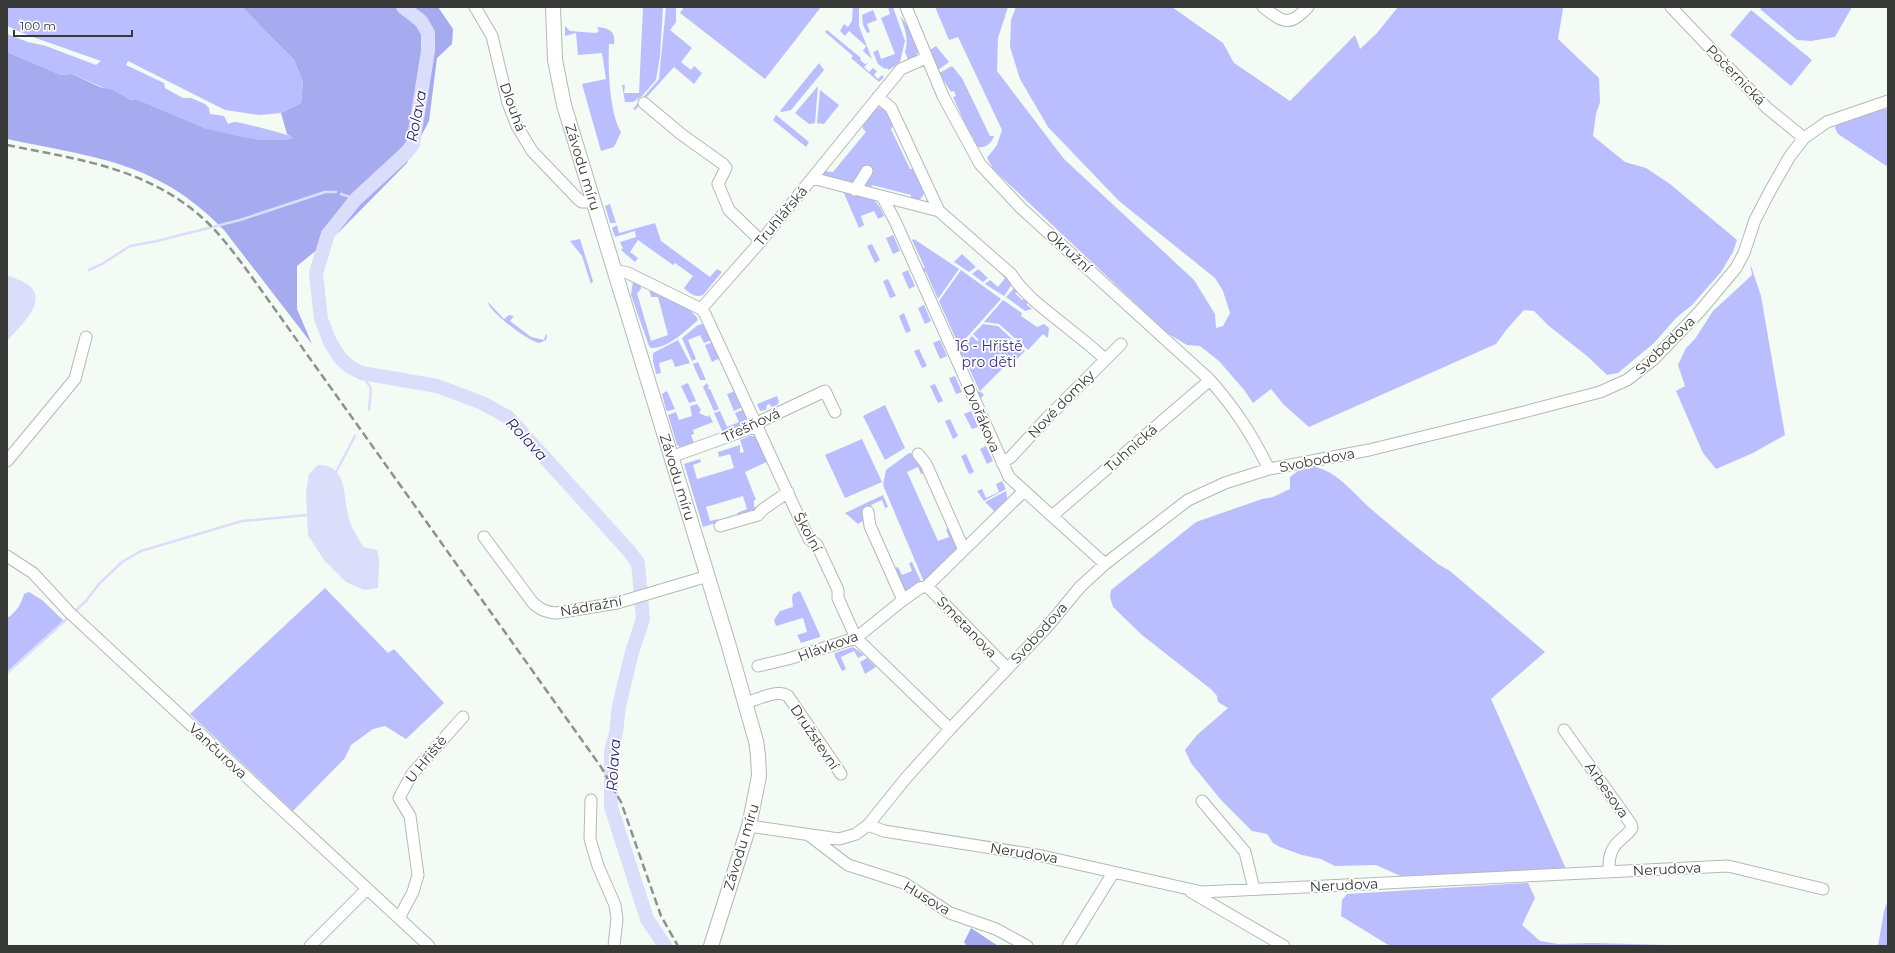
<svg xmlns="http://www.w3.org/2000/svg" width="1895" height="953" viewBox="0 0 1895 953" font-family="Montserrat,sans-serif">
<rect width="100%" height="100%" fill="#f3fbf4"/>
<path fill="#babefe" d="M7 7H242L294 60 303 82 301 103 281 113 260 115 225 110 128 61 126 65 164 83 165 88 183 98H191L205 104 209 108 210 114 224 116 228 124C230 123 232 122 235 122 239 122 291 135 294 138L286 140H261L237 137 205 128 136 99 132 100 72 74 61 75 7 52V34L28 42 46 46 96 65 101 61 30 36 7 26Z
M643 7H663L660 56 656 80 642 96 633 102H625L622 85H625L624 93H639Z
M666 7H676V22L670 30 692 48 681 62 691 70 694 66 702 73 694 84 674 67 635 110 633 109 659 79Z
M684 7H821L765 79 680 13Z
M853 7H859V26L872 59 863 51 866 46 849 31 845 36 840 31 844 24 848 27 852 21Z
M888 7H893L905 41 900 62 889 70 886 68 885 69 878 64 873 52 878 50 881 59 895 54 881 18 890 14Z
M935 7H1008L998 38 997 71 1064 159 1194 280 1215 314 1216 328 1223 326 1230 313 1223 291 1215 278 1119 201 1048 127 1020 79 1010 47 1011 20 1016 7H1172L1223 43 1234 63 1290 101 1355 35 1360 49 1377 33 1398 7H1562L1563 9 1558 39 1599 78 1600 102 1596 114 1593 136 1625 162 1646 168 1670 184 1737 240 1733 252 1721 272 1692 305 1676 318 1654 343 1618 373 1607 375 1587 356 1549 326 1534 311 1524 310 1507 329 1496 344 1309 427 1284 405 1271 389 1253 403 1245 391 1219 361 1200 346 1187 345 1167 333 994 170 987 158 997 145 1002 130 958 37 949 40Z
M1763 7H1852L1835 37 1811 41 1797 40 1760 9Z
M873 10 877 20 867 24 870 32 867 33 863 25 862 15Z
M1751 10 1812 60 1791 86 1730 35Z
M900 16 910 29 919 49 916 57 909 62 905 52C909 39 905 29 900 16Z
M565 26 570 31 596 33 599 31 597 27C608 28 616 30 614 44H609C608 68 609 111 621 132L614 147 601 151 582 84 606 79 602 53 578 55 576 33 565 36Z
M827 30 861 58 860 60 865 64 868 63 864 67 869 72 873 68 877 71 874 75 878 79 882 75 884 77 879 82 851 58 853 56 825 32Z
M936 46 949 62 938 70 930 50Z
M819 63 824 70 791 110 782 112 780 111Z
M952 66 962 78 990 136H994C991 144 986 148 977 147L972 140 974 139 967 128 953 97 956 96 954 91 951 92 939 73Z
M818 86 815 123 809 124 795 113Z
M820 90 839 105 824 124 817 123Z
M878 107 885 110 887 109 895 122 891 129 910 169H915L925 188C924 198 920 201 910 201L911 195 872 185 870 191 822 175 825 171 833 172 866 132 863 129V124Z
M1888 109V167L1838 134 1835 128 1836 125 1878 110Z
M776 115 809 142 806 147 773 120Z
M843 191C865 197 875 193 884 216L878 219 874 211 861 216 864 225 859 228Z
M610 204 616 223H610L605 206Z
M655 223 661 241 710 277 717 269 722 272 703 295C695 298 689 293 684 288L693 276 675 263 673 265 638 240 630 252 638 258 635 262 621 250 623 248 620 242 636 237 635 231 615 237 612 228 617 225 619 233Z
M893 235 900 251 893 254 886 238Z
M580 239 593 281 591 284 582 256 570 241Z
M914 239 959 269 938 299 926 272 919 271 917 268H925L912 240Z
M872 244 880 260 875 263 867 246Z
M962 254 976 267 969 272 954 262Z
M1750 263 1761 296 1785 435 1753 453 1716 469 1703 453 1676 391 1685 386 1678 365 1686 348 1695 339 1713 311 1752 275Z
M978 269 988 278 983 282 972 274Z
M1001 269 1013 283 1004 296 985 284 990 280 998 287 1005 278 999 272Z
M908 270 915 286 909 289 902 273Z
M961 270 1001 299 959 346 939 301Z
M888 279 896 296 890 298 883 281Z
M633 281 640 284C642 288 641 290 637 293L651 341 668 335 658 297H651L649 289C662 295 693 307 698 320 686 330 668 349 651 348L649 346 631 295Z
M1015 287 1020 291 1015 293 1022 300 1029 297 1033 301 1026 304 1032 309 1025 311 1006 297Z
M1003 300 1022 313 1021 316 1037 327 1044 324 1049 328 1048 338 1043 334 1028 350 999 324 984 322Z
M488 302 504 319 509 315 514 316 510 321 531 337 544 340 546 334 547 336 546 340 539 343C529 342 488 311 488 302Z
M924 305 931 321 925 324 918 308Z
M904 313 911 331 906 333 899 316Z
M702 324 705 325 712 340 704 343 700 335 688 340 696 359 692 361 682 338 698 325Z
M983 324 998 326 1025 351 1016 360 1013 358 980 391 984 395 980 399 973 393 980 392 964 357 958 356 956 354 972 336 977 341 979 340 973 334Z
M678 340 690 363 675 367 672 359 659 363 661 373 656 374 653 361V353Z
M940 340 947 356 940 359 933 343Z
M713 342 720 358 712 362 705 345Z
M919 349 927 366 922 368 914 351Z
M698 362 706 380H700L693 364Z
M955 376 962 392 956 394 949 378Z
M688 383 696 401 689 403 681 386Z
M707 383 709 387 707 389H710L719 409 714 411 703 387Z
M935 384 943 401 938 403 930 386Z
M667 391 675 409 668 411 666 410 662 394Z
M735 391 743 407 734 411 727 394Z
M777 396 779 402 777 405 772 407 769 404 767 405 766 410 760 411 757 404Z
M697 404 701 410 699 413 708 417 709 415 713 422 693 430 694 434 691 435 694 443 680 447 677 445 668 415 676 412 679 420 692 416 690 406Z
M885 405 905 448 885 460 863 416Z
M744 409 747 419 746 423 723 433 714 413 720 411 727 427 739 422 735 413Z
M971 411 978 427 972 429 964 414Z
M950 419 958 436 953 439 945 421Z
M750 436H756L769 461 745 472 756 500H754V507L758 508 738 516 737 513 747 509 743 496 706 507 710 521 718 519 719 522 703 527 684 464 700 459 701 462 693 465 697 479 734 468 730 454 719 457 718 452 740 445V453L744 452 740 440Z
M862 439 882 482 845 498 825 455Z
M986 446 993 461 987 464 980 449Z
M909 453 914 454 927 472 921 474 918 467 907 472 938 541 949 537 946 529 952 527 959 550 924 582 883 485 886 470Z
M966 454 974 472 969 474 961 456Z
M1315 467C1337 471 1355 495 1371 509 1393 528 1415 546 1438 564L1450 571 1545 652 1491 699 1566 869 1403 877 1376 865 1335 866 1321 859 1302 855 1280 847 1273 843 1267 834 1252 831 1221 800 1191 763 1185 750 1197 735 1228 708 1218 702 1217 696 1212 690 1142 635 1113 607 1110 597 1111 590 1196 522 1262 499 1273 497 1290 489V477L1298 471Z
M1002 481 1006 489 984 501 977 491 982 489 986 498 999 492 996 484Z
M1006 491 1008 503 998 515 985 502Z
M883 495 888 507 885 508 882 500 871 505 874 514 858 524 845 513Z
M912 562 922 584 907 591 904 590 892 569 898 567 902 575 912 571 909 563Z
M325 588 388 653 394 649 444 703 406 739 385 726 373 729 351 745 345 758 293 811 190 714Z
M800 591 820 635V637L801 643 797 635 807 632 803 618 776 626 774 620 780 611 793 607 792 598 793 594Z
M29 592 42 600 65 622 7 674V618C16 613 21 604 24 594Z
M853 647 864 655 858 658 854 651 841 657 846 669 842 671 835 657V653Z
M867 658 876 667 865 674 860 662Z
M1528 883 1535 898 1522 925 1540 941 1559 944 1592 943 1710 946H1390L1341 916 1342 900 1347 894Z
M1888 900V946H1878L1884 911Z"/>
<path fill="#a6aaee" d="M242 7H438L453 29 452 44 437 58 429 121 407 163 339 232 297 266V309L312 344 224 230C157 161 96 158 7 139V52L61 75 72 74 100 87 113 90 131 100 136 99 205 128 237 136 261 140H286L293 138 287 134 281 113 301 103 303 82 294 60Z
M971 928 998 946H967L964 942Z"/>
<path fill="#dbdefa" d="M7 275C13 278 21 280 27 284 51 300 18 328 7 341Z
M318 465C350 465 342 500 350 522 353 530 359 539 363 547L377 550C381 561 378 575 378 588L364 590 346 582 324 560 308 535 306 493 309 474Z"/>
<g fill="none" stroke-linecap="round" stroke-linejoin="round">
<path stroke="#dbdefa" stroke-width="2.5" d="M341 194 356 199
M89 270 102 264 130 246 157 241 240 220 325 192H336
M362 373 371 389 369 410
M335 474 355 436
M74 612 86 601 99 584 122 562 141 551 242 521 307 515 309 512
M7 673 69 617"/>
<path stroke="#dbdefa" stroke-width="14" d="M403 7 421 21 428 33V51L413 144 407 152 356 199 328 234 316 273 321 319 330 342 340 358 350 367 362 373 437 386 482 403 508 417 629 551 638 563 643 619 632 652 619 706 616 733 611 751V807L647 919 665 946"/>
<g stroke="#b3bab4" stroke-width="13">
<path id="minor" d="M475 7 492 36 508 103 517 126 532 151 578 199 582 202H593
M906 7 943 96 980 164 1021 208 1210 380C1236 410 1251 433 1269 469
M1263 7C1284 23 1289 27 1308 7
M1671 7 1767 108 1804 138
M878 97 891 108 939 211
M644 103 681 134 723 164 726 168 718 184 729 210 761 241
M812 178 939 211 1011 274C1026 298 1053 315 1074 333 1085 341 1095 350 1105 359
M855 190 867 171
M883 198 896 223 1009 477 1105 564
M614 270 628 273 701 309 761 241 901 69 926 58
M701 309 705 314 809 539 817 545 838 590V598L856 638 950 729
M918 454 926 464 964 550
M671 457 757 426 763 420 825 391 835 412
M7 461 75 379 86 337
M1002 463 1011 457 1047 418 1121 344
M868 512 870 526 903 600
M1052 516 1210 380
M720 526 758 515 762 510 788 492
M484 537 533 603C541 610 546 612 556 613L617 603 708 576
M7 556 33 573 69 612 429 946
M927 586 1007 668
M758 666 788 659 856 638 903 600 920 588 927 586 1024 491
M746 703C758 699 777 689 788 696L841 774
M1564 730 1631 824 1632 828C1627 836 1618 840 1614 847 1609 854 1609 863 1609 872
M591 800 590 839 598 866 615 905 617 919 614 946
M1202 801 1245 852 1254 889
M868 825 884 831 1042 856 1202 892 1728 866 1823 889
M749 826 839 839 856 834 868 825 906 778 950 729 1047 627 1080 587 1105 564 1188 500 1225 483 1269 469 1369 450 1524 412 1600 392 1627 380 1654 359 1700 311 1736 268 1744 253 1755 220 1770 191 1790 156 1804 138 1827 122 1888 101
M810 836 848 865 904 883 950 913 996 929 1027 946
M1191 892 1284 946
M399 918 413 892 418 875 410 816 399 798 412 774 463 717
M310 946 367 889
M1068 946 1113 873"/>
</g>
<g stroke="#b3bab4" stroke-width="16">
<g id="major">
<path id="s1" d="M553 7 555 60 564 105 728 643 756 741 758 755 759 776 749 826 711 946"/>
</g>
</g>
<use href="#minor" stroke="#fff" stroke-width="11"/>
<use href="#major" stroke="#fff" stroke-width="14"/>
<path stroke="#8d928d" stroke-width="2.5" stroke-dasharray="8 4" stroke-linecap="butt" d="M7 145C81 160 150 168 208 223 227 242 243 265 259 287L601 767 621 802 661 916 678 946"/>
</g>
<g text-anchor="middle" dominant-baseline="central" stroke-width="3.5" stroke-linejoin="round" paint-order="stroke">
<g font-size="14" fill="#363936" stroke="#fff">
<text transform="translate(1736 75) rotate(46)">Počernická</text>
<text transform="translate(513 107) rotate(70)">Dlouhá</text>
<text stroke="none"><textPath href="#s1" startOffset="164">Závodu míru</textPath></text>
<text transform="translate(781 216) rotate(-50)">Truhlářská</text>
<text transform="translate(1069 251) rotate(42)">Okružní</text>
<text transform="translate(1665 345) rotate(-44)">Svobodova</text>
<text transform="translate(1061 404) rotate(-46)">Nové domky</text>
<text transform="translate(982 418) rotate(67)">Dvořákova</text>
<text transform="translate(751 425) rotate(-25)">Třešňová</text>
<text transform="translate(1131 448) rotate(-41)">Tuhnická</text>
<text transform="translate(1317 460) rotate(-11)">Svobodova</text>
<text stroke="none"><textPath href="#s1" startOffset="488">Závodu míru</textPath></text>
<text transform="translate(808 532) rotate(61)">Školní</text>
<text transform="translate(591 606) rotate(-10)">Nádražní</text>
<text transform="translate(967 627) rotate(46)">Smetanova</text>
<text transform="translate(1039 633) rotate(-48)">Svobodova</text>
<text transform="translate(828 646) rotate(-20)">Hlávkova</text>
<text transform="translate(815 737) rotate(56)">Družstevní</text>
<text transform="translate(218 751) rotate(43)">Vančurova</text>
<text transform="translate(426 759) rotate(-51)">U Hřiště</text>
<text transform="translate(1607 790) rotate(55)">Arbesova</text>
<text transform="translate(741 847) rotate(-73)">Závodu míru</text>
<text transform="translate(1024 853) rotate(9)">Nerudova</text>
<text transform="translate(1667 869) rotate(-3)">Nerudova</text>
<text transform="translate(1344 885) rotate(-3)">Nerudova</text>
<text transform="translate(927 898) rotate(31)">Husova</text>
</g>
<g font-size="14" fill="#3a3584" stroke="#fff">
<text x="989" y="346">16 - Hřiště<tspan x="989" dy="16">pro děti</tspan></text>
</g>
<g font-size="15" font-style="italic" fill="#261c68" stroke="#fff">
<text transform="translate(416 116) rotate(-79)">Rolava</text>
<text transform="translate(527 439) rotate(47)">Rolava</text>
<text transform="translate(613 765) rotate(-86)">Rolava</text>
</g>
</g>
<rect width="1895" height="953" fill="none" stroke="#363936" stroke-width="16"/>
<path d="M14 30v6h118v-6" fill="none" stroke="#363936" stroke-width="2"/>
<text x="20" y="30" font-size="12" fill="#363936" stroke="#ffffff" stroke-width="3" paint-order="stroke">100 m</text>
</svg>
